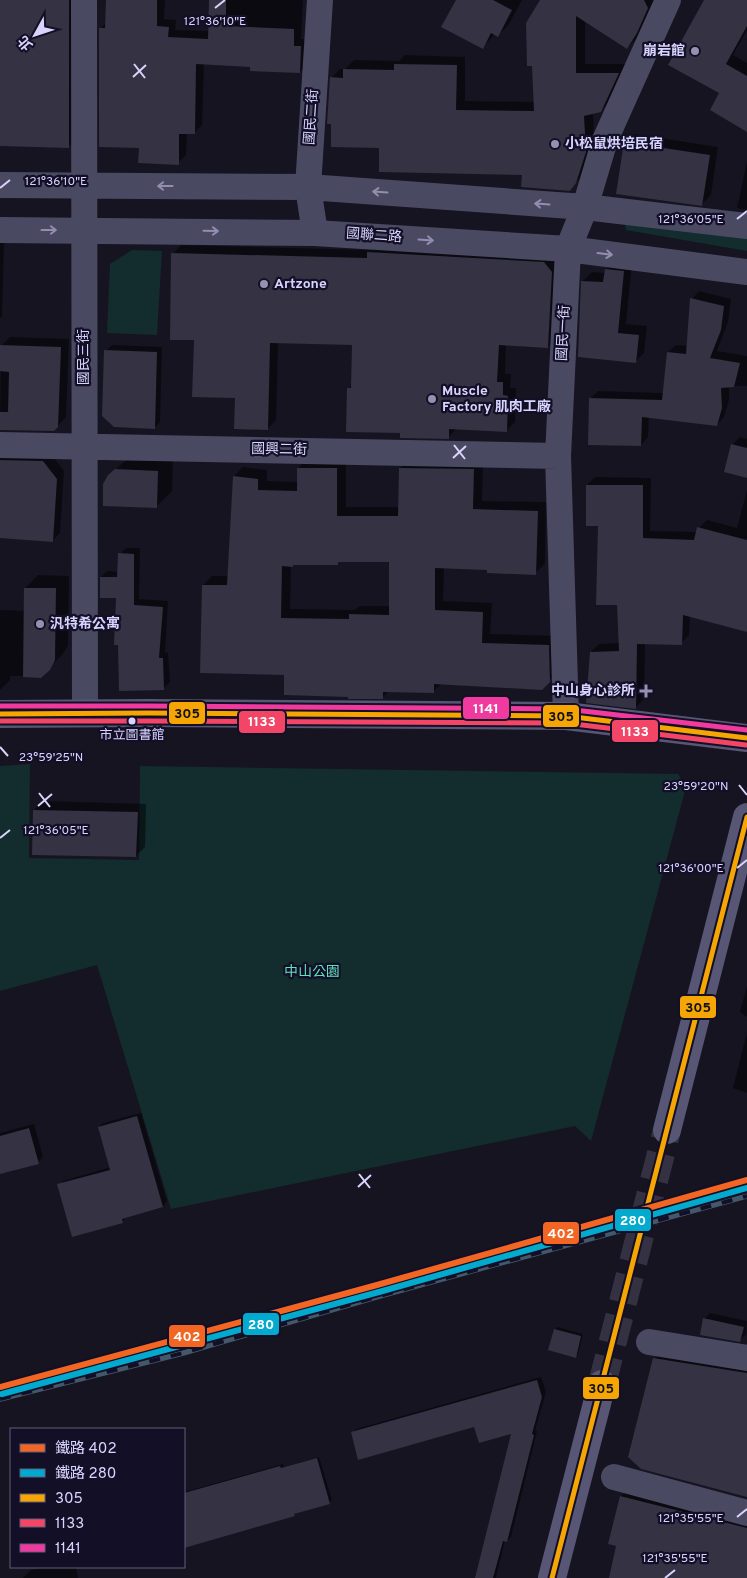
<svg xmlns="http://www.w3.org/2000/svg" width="747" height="1578" viewBox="0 0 747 1578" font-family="Overpass,'Noto Sans TC',sans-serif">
<rect width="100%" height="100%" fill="#161421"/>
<path fill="#132c2d" d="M623 214 747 236V251L626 230Z
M132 250 162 251 157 335 107 333 110 264Z
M30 764 29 858 139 860 140 766 678 774 686 787 591 1141 575 1126 171 1209 97 965 0 991V766Z"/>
<path fill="#0007" fill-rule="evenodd" d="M0 0H79V136L69 146 0 145Z
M107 0H165L164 19 176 20 175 30 209 31 210 0H303L301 39H309L308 64 300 72 252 65 204 63 202 125 194 133H187L186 155 178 163 140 147 100 29 107 22Z
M457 0H522L509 24 498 35 495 34 482 48Z
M541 0H656L636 39 627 48 585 20V64H627L610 101 601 111 593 112 594 142 585 173 569 189 523 174 381 146 331 78 340 69H345L354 60 399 61 405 55 465 57V101L535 102Z
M706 0H747V30L733 55 747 63V130L720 93Z
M634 134 718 147 711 195 702 204 625 143Z
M747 162V210L737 208Z
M0 243H4L2 316 0 318Z
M181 245 371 250 376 245 552 255 559 263 556 338 548 347 506 344 505 374H511L510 388H516L515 422 507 430 457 428 448 438 401 432 348 389 353 384 354 344 278 342 276 420 268 428 236 396 195 338 173 254Z
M615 261 632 263 626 324 647 326 644 353 635 362 583 281 592 272 606 273V269Z
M699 291 731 299 728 322 717 351 747 356V386H729V400L724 417 717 425 649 417 648 437 641 445 590 399 598 391 664 393 668 352 676 345 688 346 692 299Z
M10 337 69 339 66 417 54 430 0 429 1 346Z
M112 345 162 347 160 422 154 428 106 351Z
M740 437 747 439V477L732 445Z
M6 452 51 454 64 471 60 533 53 540 0 537V458Z
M173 456 172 491 156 507 109 476 126 460Z
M308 459H346V507H399L400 468 409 459 483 460 482 501 546 502 545 564 535 573 488 568 444 567 443 601 492 603 490 634 558 636 559 671 541 688 442 683 434 691H389L382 698 285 674 203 585 212 576H228L234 476 243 467 267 470V481L298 482V468ZM339 561H390V606H360L355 610 290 609 291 565 295 563H337Z
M595 477 651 478 650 531 698 532 699 528 707 520 737 528 747 490V631L690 616 689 635 681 643H645L644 699 636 707 591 652 599 644 620 643 618 604 600 525 587 485Z
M126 548H140L139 599 168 601 165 653 168 652 170 682 164 688 117 597 101 577 107 571 119 572 120 554Z
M38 575 69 576 68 646 62 655 41 676H10V680L0 690V610L25 611V588Z
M43 801 146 804 145 847 136 856 34 810Z
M747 986V1017L740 1012Z
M747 1032V1093L733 1088Z
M141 1113 167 1201 163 1206 126 1217 122 1222 59 1185 63 1181 111 1167 99 1127 103 1123Z
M34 1124 43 1157 38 1162 0 1173V1133Z
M710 1313 747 1321 746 1334 740 1340 704 1319Z
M557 1327 583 1334 578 1354 576 1356 555 1330Z
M661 1352 747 1366V1496L655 1359Z
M541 1377 546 1392 535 1431H537L511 1537 507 1541 505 1540 496 1578H476L513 1432 475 1426 352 1433 356 1429Z
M319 1457 332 1500 329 1503 297 1512 294 1515 184 1546V1492L283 1464 284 1467Z
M627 1490 747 1521V1578H610L618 1545 621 1496Z
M45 1567H76L78 1578H23L31 1570Z"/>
<path fill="#343243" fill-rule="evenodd" d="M0 0H69V148L0 146Z
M106 0H157V26L169 27 168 37 208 39 209 0H226V26L294 29V46H301L300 73 250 71V67L196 64 195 134H179V165L138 163 139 148 99 147V28H105Z
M456 0H493L512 10 498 37 491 33 483 49 441 27Z
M540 0H644L648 8 637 33 627 49 576 16V73H619L601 112 584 116 586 152 576 183 570 191 521 187 522 175 379 172V148L331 147V124H327L330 77 343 78V69L394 70V64L457 65 456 110 534 111 532 66H527L526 23Z
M704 0H747V26L726 64 747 76V132L710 110 719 93 668 65Z
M624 142 710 155 702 206 616 194Z
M367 252 544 262 552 272 548 348 499 345 497 382H503V395L508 396 507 432 449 429V439L400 438V433L346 432 347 388H351L352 345 270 343 268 430 234 429 235 398 192 397 194 340H170L171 253 367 258Z
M605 269 624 271 618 333 639 335 636 363 578 357 581 281 603 282Z
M690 298 724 306 721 330 710 358 740 363 734 387 721 388 722 408 717 426 642 417 641 446 588 445 589 398 662 400 667 352 686 354Z
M0 345 61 347 58 427 54 431 0 430V412H8L9 372 0 371Z
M104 350 157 352 155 429 114 427 102 416Z
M731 444 747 448V478L724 472Z
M0 460 43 461 57 479 53 542 0 538Z
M297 468H337V516H398L399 468 474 469 473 509 538 511 536 575 487 573V570L435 568V610L483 612 482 643 549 645 550 682 542 690 434 684V693L383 692V699H348V697L284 695V675L200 673 202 585H227L233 476 258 479V490L297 491ZM338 562H389V615L349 614V619L281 618 282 566 293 567V565H338Z
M115 469 158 471 157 508 103 506V484L108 475Z
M586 485H643V538L694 540 697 527 747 540V632L683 615 682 645 637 644 636 709 586 703 590 652 619 651 617 605H596L598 526H586Z
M118 553 134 554V605L163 607 159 658H163L164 690 119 691 118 645H114L116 598H100V577H117Z
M24 588H56L55 660 50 670 41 678 23 677Z
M33 810 138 812 136 857 32 855Z
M137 1116 163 1207 122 1219 123 1223 72 1237 57 1184 110 1170 98 1127Z
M29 1128 39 1164 0 1174V1136Z
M703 1318 744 1327 740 1342 700 1335Z
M554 1329 581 1336 576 1358 548 1350Z
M653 1358 747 1373V1497L641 1469 628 1457Z
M537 1380 542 1397 532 1434 534 1435 507 1542 503 1541 493 1578H475L511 1434 479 1443 474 1427 358 1460 351 1432Z
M317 1458 330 1504 294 1514 295 1516 184 1548V1493L280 1466 281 1468Z
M620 1496 747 1528V1578H609L616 1546 608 1544Z"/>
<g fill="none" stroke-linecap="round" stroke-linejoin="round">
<path stroke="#333142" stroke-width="28" stroke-dasharray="28 14" stroke-linecap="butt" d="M602 1384 667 1130"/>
<path stroke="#4a4962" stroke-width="26" d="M84 0 85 714
M0 185 308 187 585 207 747 226
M0 230 315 233 568 249 747 272
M315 233 308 187 320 0
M0 445 558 456
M566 716 558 456 568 249 585 207 605 140 668 0
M649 1342 747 1358
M614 1477 747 1513"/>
<path stroke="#575674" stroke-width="28" d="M0 714 148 713 566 716 747 738
M667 1130 747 817
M552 1578 602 1384"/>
<g stroke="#43596b" stroke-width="5.5">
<path id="rail" d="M0 1399 183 1353 376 1297 747 1196"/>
</g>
<use href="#rail" stroke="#130f26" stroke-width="4" stroke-dasharray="11" stroke-linecap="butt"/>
<g stroke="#130f26" stroke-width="9">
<path id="bus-1" d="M0 714 148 713 566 716 747 738
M552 1578 747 817"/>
</g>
<g stroke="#130f26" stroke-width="9">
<path id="bus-2" d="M0 721H148L566 723 746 745"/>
</g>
<g stroke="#130f26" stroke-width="9">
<path id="bus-3" d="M0 706H148L566 709 747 730"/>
</g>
<use href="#bus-1" stroke="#f7a600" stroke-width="5"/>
<use href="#bus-2" stroke="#f34667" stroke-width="5"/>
<use href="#bus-3" stroke="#f13a9d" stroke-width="5"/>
<g stroke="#130f26" stroke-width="10">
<path id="rail-1" d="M0 1387 377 1285 747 1180"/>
</g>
<g stroke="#130f26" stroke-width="10">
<path id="rail-2" d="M2 1394 379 1292 747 1188"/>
</g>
<use href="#rail-1" stroke="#f26522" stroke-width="6"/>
<use href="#rail-2" stroke="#00a9ce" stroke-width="6"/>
</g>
<defs><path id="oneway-shaft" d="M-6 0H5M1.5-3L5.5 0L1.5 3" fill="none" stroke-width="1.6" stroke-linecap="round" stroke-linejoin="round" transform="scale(1.25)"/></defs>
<g stroke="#928eb0">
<use href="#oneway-shaft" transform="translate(165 186) rotate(-180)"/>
<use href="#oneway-shaft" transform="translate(380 192) rotate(-176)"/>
<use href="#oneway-shaft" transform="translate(542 204) rotate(-176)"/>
<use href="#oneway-shaft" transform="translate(49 230)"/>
<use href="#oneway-shaft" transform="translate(211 231) rotate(1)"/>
<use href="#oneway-shaft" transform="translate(426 240) rotate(4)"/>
<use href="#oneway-shaft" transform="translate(605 254) rotate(7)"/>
</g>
<path fill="none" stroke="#d9d4ff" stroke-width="2" d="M215 8 225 0M134 64 145 78M133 77 146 65M0 188 10 180M737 219 747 211M454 445 465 459M453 458 466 446M0 747 8 756M739 785 747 795M39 793 50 807M38 806 52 794M0 838 10 830M737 868 747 860M359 1174 370 1188M358 1187 371 1175M737 1517 747 1509M665 1578 675 1570"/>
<g fill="#9591b1" stroke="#130f26" stroke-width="2">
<circle cx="695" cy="51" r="5"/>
<circle cx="555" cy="144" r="5"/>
<circle cx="264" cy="284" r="5"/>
<circle cx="432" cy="399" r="5"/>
<circle cx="40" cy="624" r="5"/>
<path d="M643.5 683.5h5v5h5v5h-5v5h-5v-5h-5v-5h5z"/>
</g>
<circle fill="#d9d4ff" stroke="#130f26" stroke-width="2" cx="132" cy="721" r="4.5"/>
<g text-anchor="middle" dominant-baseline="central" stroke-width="4.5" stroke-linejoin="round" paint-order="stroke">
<g font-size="13" fill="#d9d4ff" stroke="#130f26">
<text x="132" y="736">市立圖書館</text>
</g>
<g font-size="14" font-weight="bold" fill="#d9d4ff" stroke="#130f26" text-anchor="start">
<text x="685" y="51" text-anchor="end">崩岩館</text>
<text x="565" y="144">小松鼠烘培民宿</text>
<text x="274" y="284">Artzone</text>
<text x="442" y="391">Muscle<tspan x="442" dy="16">Factory 肌肉工廠</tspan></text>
<text x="50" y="624">汎特希公寓</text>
<text x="635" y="691" text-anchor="end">中山身心診所</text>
</g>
<g font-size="14" fill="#d9d4ff" stroke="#130f26">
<text transform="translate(312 117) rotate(-86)">國民二街</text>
<text transform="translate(374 236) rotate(4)">國聯二路</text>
<text transform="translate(564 333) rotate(-87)">國民一街</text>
<text transform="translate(84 357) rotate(-90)">國民三街</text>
<text transform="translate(279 450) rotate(1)">國興二街</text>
</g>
<g font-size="14" fill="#5fe0c0" stroke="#130f26">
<text x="312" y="972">中山公園</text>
</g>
</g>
<g font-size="12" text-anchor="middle" fill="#d9d4ff" stroke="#130f26" stroke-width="4.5" stroke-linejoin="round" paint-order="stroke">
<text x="215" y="25">121°36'10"E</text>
<text x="56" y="185">121°36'10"E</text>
<text x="691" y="223">121°36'05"E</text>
<text x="51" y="761">23°59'25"N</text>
<text x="696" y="790">23°59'20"N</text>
<text x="56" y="834">121°36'05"E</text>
<text x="691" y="872">121°36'00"E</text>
<text x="691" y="1522">121°35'55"E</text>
<text x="675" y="1562">121°35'55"E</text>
</g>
<g stroke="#130f26" stroke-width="2">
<rect x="462" y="696" width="48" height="24" rx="5" fill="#f13a9d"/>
<rect x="168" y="701" width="38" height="24" rx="5" fill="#f7a600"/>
<rect x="542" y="704" width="38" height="24" rx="5" fill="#f7a600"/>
<rect x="238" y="710" width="48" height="24" rx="5" fill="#f34667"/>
<rect x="611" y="719" width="48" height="24" rx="5" fill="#f34667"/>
<rect x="679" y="995" width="38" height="24" rx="5" fill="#f7a600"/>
<rect x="614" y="1208" width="38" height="24" rx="5" fill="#00a9ce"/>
<rect x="542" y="1221" width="38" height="24" rx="5" fill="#f26522"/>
<rect x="242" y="1312" width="38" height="24" rx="5" fill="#00a9ce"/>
<rect x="168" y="1324" width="38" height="24" rx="5" fill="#f26522"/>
<rect x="582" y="1376" width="38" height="24" rx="5" fill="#f7a600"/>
</g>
<g font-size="14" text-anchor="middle" font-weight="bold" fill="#fff">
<text x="486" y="713">1141</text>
<text x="262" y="726">1133</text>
<text x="635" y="736">1133</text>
<text x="633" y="1225">280</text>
<text x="561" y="1238">402</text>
<text x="261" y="1329">280</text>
<text x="187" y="1341">402</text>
</g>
<g font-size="14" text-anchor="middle" font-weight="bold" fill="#111">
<text x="187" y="718">305</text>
<text x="561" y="721">305</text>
<text x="698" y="1012">305</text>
<text x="601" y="1393">305</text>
</g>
<rect x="10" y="1428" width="175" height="140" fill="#130f26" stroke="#625e7d"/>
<rect x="20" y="1444" width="25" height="8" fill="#f26522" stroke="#625e7d"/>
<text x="55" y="1453" font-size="15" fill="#d9d4ff">鐵路 402</text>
<rect x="20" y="1469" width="25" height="8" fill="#00a9ce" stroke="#625e7d"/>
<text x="55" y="1478" font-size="15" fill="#d9d4ff">鐵路 280</text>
<rect x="20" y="1494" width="25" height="8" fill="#f7a600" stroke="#625e7d"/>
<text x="55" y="1503" font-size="15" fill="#d9d4ff">305</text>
<rect x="20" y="1519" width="25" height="8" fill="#f34667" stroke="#625e7d"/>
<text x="55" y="1528" font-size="15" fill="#d9d4ff">1133</text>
<rect x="20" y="1544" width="25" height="8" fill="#f13a9d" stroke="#625e7d"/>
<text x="55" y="1553" font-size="15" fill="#d9d4ff">1141</text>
<g transform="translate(35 35) rotate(230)" stroke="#130f26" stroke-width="4" paint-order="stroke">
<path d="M0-4L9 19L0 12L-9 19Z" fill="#d9d4ff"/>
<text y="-8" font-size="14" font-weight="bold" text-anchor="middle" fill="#d9d4ff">北</text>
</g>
</svg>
